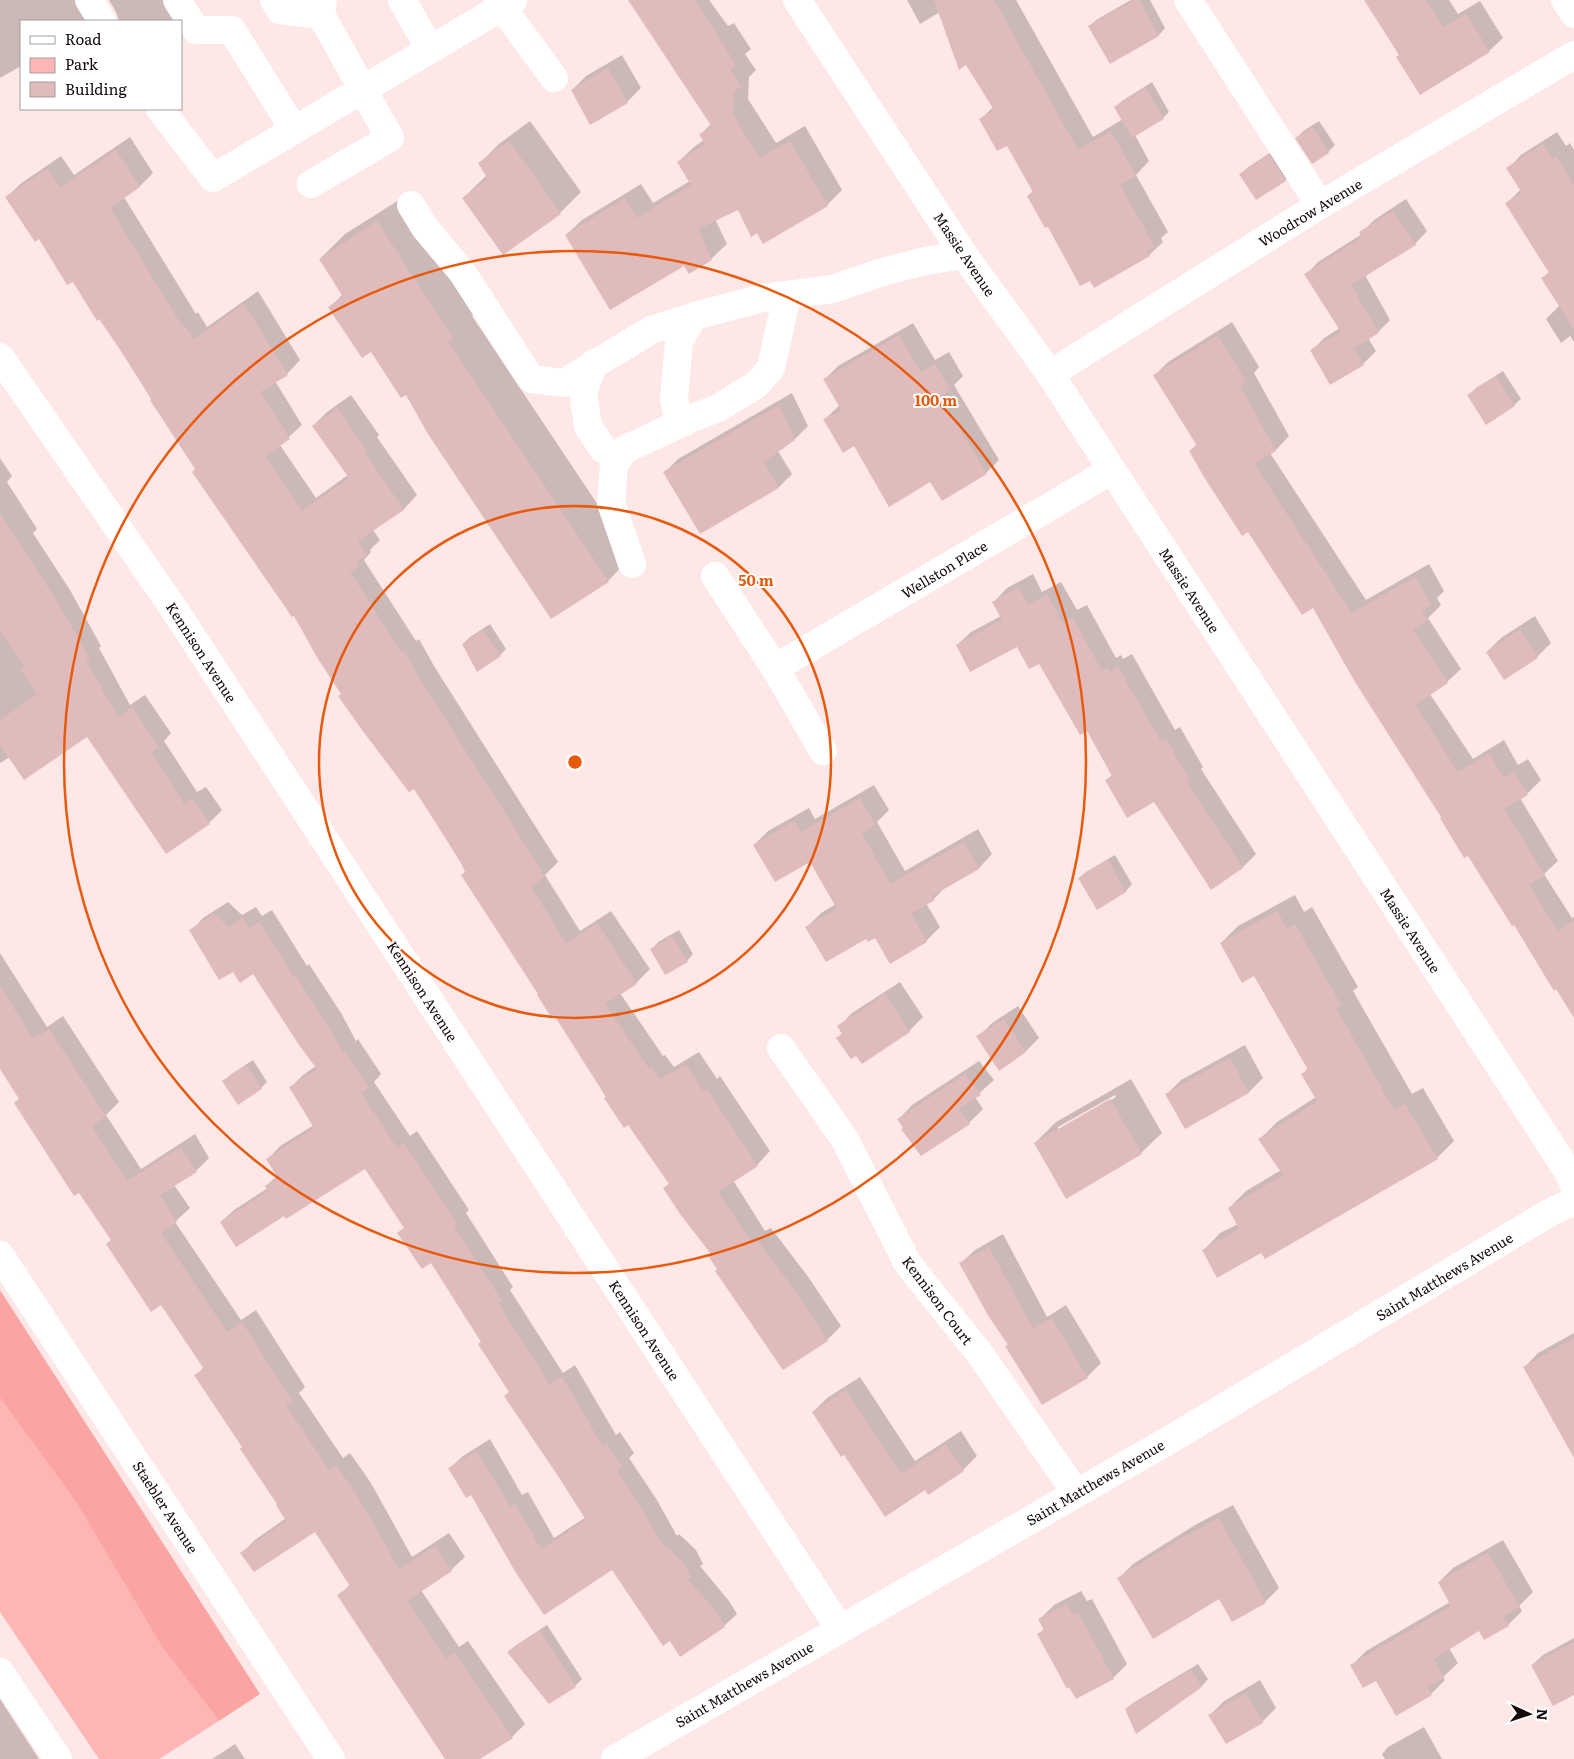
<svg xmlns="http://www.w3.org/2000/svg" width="1574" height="1759" viewBox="0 0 1574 1759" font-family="Literata,serif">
<rect width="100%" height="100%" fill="#fee8e7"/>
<path fill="#feb6b4" d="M0 1398 76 1502 162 1647 219 1721 159 1759H99L0 1612Z"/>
<path fill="#faa5a4" d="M0 1290 260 1694 219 1721 162 1647 76 1502 0 1398Z"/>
<path fill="#0003" fill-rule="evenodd" d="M0 0H99L88 21H21V66L0 78Z
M109 0H185L199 21 181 38V21H119L116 12Z
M630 0H709L728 26 734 23 751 49 745 54 756 70 749 77 748 99 776 143 805 126 842 190 827 205 757 232 738 208 715 219 727 244 711 259 684 264 566 235 582 220 641 184 653 203 690 181 678 162 694 147 704 140 701 134 712 123Z
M907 0H1016L1093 137 1123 119 1115 107 1122 101 1152 82 1169 112 1163 118 1135 135 1149 161 1136 175 1168 232 1161 238 1163 242 1149 255 1048 225 1028 196 1033 191 1008 145 981 119 993 107 940 12 920 24Z
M1131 0H1150L1165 28 1159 35 1110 63 1089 27 1096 20Z
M1365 0H1449L1458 14 1480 1 1503 38 1489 51 1400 55Z
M622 55 641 88 627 102 572 90 586 76Z
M530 121 581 192 560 213 503 254 463 198 487 175 479 164 500 143Z
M1319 121 1335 145 1328 152 1297 138 1303 131Z
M1557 132 1566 146 1570 143 1574 150V342L1570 336 1561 343 1546 319 1560 305 1543 278 1550 271 1506 204 1521 189 1508 169 1521 155Z
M130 137 153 173 140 186 124 197 196 314 198 312 207 327 258 291 300 360 287 374 275 381 302 425 280 445 316 498 348 475 313 426 327 412 351 395 379 435 377 437 417 495 404 509 373 530 380 540 370 550 371 552 364 560 416 641 419 639 434 666 558 862 545 875 580 931 611 911 650 969 636 983 620 993 663 1056 665 1055 674 1067 699 1052 717 1079 720 1076 770 1151 757 1165 733 1180 765 1231 771 1228 809 1278 841 1326 827 1340 783 1368 719 1269 712 1254 665 1188 670 1183 629 1123 607 1097 554 1013 539 994 466 871 414 787 342 694 294 614 196 469 100 318 73 280 7 197 20 184 61 156 74 175Z
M1276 149 1292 173 1285 180 1241 174 1247 168Z
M402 198 476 312 472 316 632 556 608 581 406 393 372 350 330 307 343 294 320 259 345 234Z
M1406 199 1427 231 1415 244 1365 275 1390 320 1378 332 1368 338 1376 351 1363 364 1312 351 1324 338 1340 328 1306 275 1318 262 1362 234 1361 233 1374 220Z
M1232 322 1259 367 1254 373 1289 436 1276 450 1270 453 1366 600 1429 564 1444 591 1437 598 1441 605 1428 618 1461 669 1447 682 1430 694 1473 759 1504 740 1518 765 1528 759 1541 780 1527 794 1520 798 1558 861 1544 874 1572 918 1574 917V1015L1469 854 1443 817 1314 606 1248 531 1190 451 1197 444 1155 375 1168 362Z
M913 323 935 360 949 352 963 376 954 385 999 460 986 473 931 481 854 445 825 419 840 405 825 379 838 366Z
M1503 371 1521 399 1514 405 1469 395 1476 388Z
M792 393 808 426 795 439 778 451 792 474 779 487 665 472 678 459Z
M0 458 12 476 7 482 37 529 33 533 70 590 101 646 99 648 130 705 145 695 171 733 164 741 197 792 206 787 222 810 209 823 166 852 87 735 10 757 0 763Z
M1033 574 1042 592 1061 582 1077 610 1087 605 1116 658 1121 655 1123 659 1132 654 1175 730 1180 727 1203 767 1201 769 1256 854 1242 868 1154 801 1107 780 1113 774 1087 730 1040 662 1018 645H957L971 632 1001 616 994 602 1007 588Z
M1535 616 1551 643 1537 657 1504 678 1487 652 1501 638Z
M490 624 506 649 500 655 463 644 470 637Z
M874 785 889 810 877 822 905 871 978 829 992 854 979 868 945 887 934 899 926 903 940 927 926 941 890 962 876 936 866 937 807 927 821 913 836 904 810 860 754 845 768 831 809 808 815 819Z
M1115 855 1132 884 1126 891 1098 908 1079 878 1086 872Z
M1295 895 1304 912 1312 907 1358 987 1353 991 1412 1094 1423 1088 1454 1141 1437 1158 1266 1258 1262 1251H1203L1220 1233 1238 1224 1229 1208 1246 1191 1281 1170 1260 1139 1277 1122 1316 1097 1303 1074 1308 1068 1255 974 1221 943 1238 926Z
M228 902 242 915 256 907 262 916 272 910 307 966 309 964 341 1013 356 1041 358 1039 381 1074 374 1082 410 1136 417 1131 469 1210 466 1213 513 1287 510 1290 563 1373 575 1365 616 1435 620 1432 634 1453 629 1458 657 1500 677 1536 679 1534 696 1550 703 1564 700 1566 729 1601 737 1614 724 1626 670 1640 612 1568 544 1614 471 1493 450 1468 463 1456 490 1439 522 1495 528 1492 554 1538 586 1517 482 1341 431 1262 399 1233 405 1227 365 1167 284 1214 221 1222 234 1210 268 1188 266 1186 278 1175 268 1159 280 1146 314 1125 290 1088 303 1075 316 1066 253 973 233 970 191 931 203 918Z
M679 930 693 954 687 961 652 949 658 942Z
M0 953 47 1027 63 1016 119 1102 106 1115 141 1169 195 1134 209 1158 196 1171 174 1185 190 1208 175 1222 241 1320 256 1310 305 1387 299 1393 343 1458 350 1453 371 1483 412 1557 449 1533 465 1557 451 1570 421 1590 459 1647 468 1641 525 1724 512 1737 478 1759H447L339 1596 350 1584 315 1531 242 1553 255 1540 286 1518 243 1447 196 1376 204 1367 161 1303 112 1239 0 1066Z
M900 982 923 1017 909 1031 838 1038 843 1033 839 1027 852 1013Z
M1018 1006 1039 1038 1025 1052 978 1037 992 1023Z
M1245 1045 1263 1078 1249 1092 1185 1127 1167 1094 1181 1080Z
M253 1060 267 1082 261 1088 224 1081 230 1075Z
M979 1061 994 1080 975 1097 983 1109 969 1123 904 1128 899 1119 912 1105Z
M1131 1079 1162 1133 1141 1153 1035 1143 1056 1122ZM1115 1095 1116 1097 1058 1130V1127Z
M1003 1234 1047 1317 1066 1305 1101 1363 1087 1377 1009 1344 961 1263 975 1250Z
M1574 1333V1455L1525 1367 1538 1353Z
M860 1377 915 1461 961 1431 977 1456 963 1470 928 1493 926 1489 845 1454 813 1412 827 1398Z
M1233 1505 1279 1588 1265 1602 1220 1597 1119 1578 1133 1564 1195 1525Z
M1503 1540 1533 1592 1519 1606 1522 1611 1508 1625 1479 1630 1449 1648 1458 1663 1443 1677 1445 1680 1431 1694 1376 1679 1352 1665 1366 1651 1450 1602 1439 1582 1453 1568Z
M1081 1591 1087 1601 1092 1599 1127 1664 1113 1678 1039 1634 1045 1628 1040 1619 1054 1605Z
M547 1625 582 1679 575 1686 508 1652 515 1646Z
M1574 1638V1694L1532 1665 1543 1655Z
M1198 1664 1208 1679 1202 1686 1137 1732 1126 1709 1133 1703Z
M1260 1680 1276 1708 1262 1722 1226 1743 1210 1715 1224 1701Z
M0 1699 39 1759H0Z
M1424 1727 1442 1759H1385L1382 1754 1388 1747Z
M235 1744 245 1759H212Z"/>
<path fill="#dfbcbb" d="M628 0H695L736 65 730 69 741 87 734 91 733 114 743 131 760 158 790 141 828 206 763 244 757 233 751 237 738 210 698 229 712 260 689 274 684 266 610 310 565 235 625 198 637 218 691 185 677 162 705 144 699 134 712 127Z
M934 0H994L1078 150 1111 131 1136 176 1120 185 1155 247 1147 251 1150 256 1094 288 1090 281 1080 286 1048 227 1045 228 1027 196 1033 192 1007 146 997 151 979 119 994 110 966 65 959 70Z
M1134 0H1139L1159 36 1110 64 1088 26Z
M1364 0H1426L1444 27 1466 14 1490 52 1420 95 1396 57 1399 55Z
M608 68 628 103 590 125 571 90Z
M1145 88 1164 119 1132 138 1114 107Z
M1312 127 1329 153 1312 164 1295 138Z
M509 141 561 214 503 255 462 198 488 179 478 163Z
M1543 144 1552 159 1556 156 1574 185V329L1541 278 1549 273 1505 203 1522 193 1506 168Z
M116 150 140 187 110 208 182 326 184 325 194 339 244 304 288 375 260 392 290 439 265 456 302 511 349 478 312 426 338 408 366 450 364 451 404 510 358 541 367 555 356 562 359 567 350 572 402 653 405 652 420 679 545 876 531 887 566 943 597 923 637 984 605 1004 649 1069 651 1067 660 1079 686 1065 703 1091 707 1089 758 1166 718 1192 752 1243 757 1240 796 1292 828 1341 783 1370 715 1271 717 1269 708 1256 711 1254 680 1214 663 1188 669 1184 628 1125 624 1128 604 1098 606 1097 554 1015 551 1017 537 995 538 994 461 875 465 872 460 861 414 789 409 792 362 730 338 696 341 694 318 659 294 616 292 617 192 472 195 469 150 400 151 399 130 364 99 319 97 321 73 282 67 285 39 239 35 242 5 197 47 169 60 188Z
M1269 155 1286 181 1256 200 1239 174Z
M1393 211 1416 245 1351 285 1379 333 1354 348 1364 365 1330 385 1310 350 1341 332 1304 274 1362 237 1359 232Z
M377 221 453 338 448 341 609 582 551 619 428 434 406 395 401 398 371 352 362 358 328 307 343 297 319 259Z
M899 335 921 372 935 364 950 390 940 397 987 474 942 501 930 482 889 507 854 446 843 453 823 419 842 411 823 379Z
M1218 335 1246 382 1240 386 1276 451 1254 464 1352 613 1415 577 1431 605 1422 610 1428 620 1413 629 1448 683 1415 705 1458 772 1489 753 1504 778 1514 772 1528 795 1504 809 1545 875 1529 885 1558 931 1574 921V1018L1556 989 1554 991 1514 925 1512 926 1468 856 1464 858 1440 818 1441 817 1355 682 1313 608 1302 615 1248 532 1242 536 1204 477 1189 451 1197 446 1153 375Z
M1496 376 1515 406 1486 425 1467 395Z
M779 405 795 440 764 462 779 488 700 534 663 472Z
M0 513 58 603 90 659 86 661 118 717 132 707 159 747 151 752 184 804 193 798 210 824 166 854 87 737 24 780 0 745V720L37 694 21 670 25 667 0 631Z
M1019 587 1028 605 1047 594 1063 623 1073 618 1102 671 1108 668 1110 672 1118 667 1161 742 1166 739 1190 781 1187 783 1243 868 1211 890 1154 802 1127 818 1105 780 1112 776 1087 731 1080 735 1039 664 1029 669 1017 647 970 672 956 645 1002 620 992 602Z
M1520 629 1538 658 1504 680 1486 652Z
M483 630 501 656 477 672 462 644Z
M860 798 875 825 862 833 890 884 964 842 979 869 932 896 935 900 911 913 927 942 890 964 875 938 868 942 866 939 826 962 805 927 837 909 810 862 775 882 753 845 794 821 801 832Z
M1108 860 1126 892 1097 910 1078 878Z
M1277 911 1287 928 1295 924 1341 1005 1336 1008 1394 1110 1405 1104 1438 1159 1265 1259 1261 1253 1217 1278 1202 1250 1239 1229 1228 1208 1283 1175 1258 1139 1317 1101 1301 1074 1308 1070 1254 976 1242 983 1220 943Z
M214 914 229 927 243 918 249 928 259 922 294 977 296 976 328 1026 343 1052 345 1051 369 1088 361 1093 397 1148 404 1143 457 1223 454 1226 502 1301 498 1303 550 1385 562 1377 603 1447 607 1444 622 1467 617 1470 644 1513 664 1547 666 1546 683 1562 691 1577 688 1579 717 1613 725 1627 680 1657 670 1641 663 1646 612 1570 544 1615 516 1573 471 1495 466 1498 448 1468 477 1451 510 1507 515 1504 541 1549 586 1520 556 1473 504 1396 509 1392 478 1344 481 1342 431 1263 422 1269 397 1233 404 1228 365 1169 286 1219 284 1216 236 1247 220 1222 268 1191 265 1186 278 1178 266 1159 314 1128 289 1087 317 1069 299 1045 253 974 240 983 233 972 219 980 189 930Z
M672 936 688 962 665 975 650 949Z
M0 986 33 1039 49 1029 106 1116 92 1126 127 1181 181 1147 197 1172 160 1195 177 1222 161 1233 227 1332 242 1322 292 1401 286 1405 329 1470 336 1465 358 1497 399 1569 435 1546 452 1571 407 1601 446 1659 455 1653 513 1738 480 1759H445L337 1595 350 1586 315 1532 254 1572 240 1553 286 1521 276 1505 277 1504 240 1449 242 1447 194 1375 204 1369 161 1305 151 1312 106 1244 111 1240 79 1193 74 1196 14 1103 19 1099 0 1069Z
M885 994 910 1032 862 1064 856 1056 851 1059 836 1038 842 1034 837 1026Z
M1004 1019 1026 1052 999 1071 976 1036Z
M1230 1058 1249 1093 1185 1129 1165 1094Z
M246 1065 262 1089 238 1105 222 1081Z
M965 1074 981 1095 959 1109 970 1124 921 1156 901 1129 903 1128 897 1119Z
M1110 1099 1142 1154 1066 1199 1034 1143Z
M989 1247 1033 1329 1052 1318 1088 1378 1042 1405 1005 1346 1008 1345 989 1317 959 1263Z
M1574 1338V1458L1523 1367Z
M846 1390 901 1474 946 1444 964 1471 928 1495 925 1490 885 1517 844 1455 841 1457 812 1412Z
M1219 1518 1266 1603 1232 1622 1219 1599 1153 1639 1117 1578 1180 1539Z
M1488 1553 1520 1607 1503 1616 1509 1626 1484 1640 1479 1631 1434 1659 1444 1678 1427 1687 1432 1695 1396 1716 1376 1681 1363 1688 1350 1665 1451 1606 1438 1582Z
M1067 1604 1073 1614 1078 1612 1114 1679 1076 1699 1069 1687 1067 1689 1037 1634 1044 1630 1038 1619Z
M540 1630 576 1687 549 1704 507 1652Z
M1574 1642V1695L1553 1706 1531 1665Z
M1191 1670 1202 1687 1136 1734 1125 1709Z
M1246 1693 1263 1723 1226 1744 1208 1715Z"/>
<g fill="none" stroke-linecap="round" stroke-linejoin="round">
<path stroke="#fff" stroke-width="28" d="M89 0 102 21
M177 0 196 30H232L294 130
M274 0 280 10 321 15 323 0
M402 0 430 49
M513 0 502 7 554 78
M797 0 964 255 1050 374 1112 470 1569 1173 1574 1186
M1188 0 1320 205
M1565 0 1574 14
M160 109 213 178 502 7 498 0
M311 184 390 138 321 15
M411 205 425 228 462 272 531 379 564 383 651 330 702 314 763 298 833 289 879 273 925 261 964 255
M0 357 176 612 840 1629
M594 363 583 392 588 426 603 449 618 458
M1050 374 1320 205 1574 55
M679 424 674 399 679 341 693 317
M632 564 611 503 614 465 624 450 690 419 718 408 756 385 771 368 787 295
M715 576 775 668 823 751
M775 668 1112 470
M781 1048 844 1138 908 1264 980 1354 1076 1493
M0 1255 331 1759
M0 1672 58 1759
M615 1759 1171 1439 1549 1213 1574 1201"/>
</g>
<g fill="none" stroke="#e8590c" stroke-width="2.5">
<circle cx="575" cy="762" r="256"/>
<circle cx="575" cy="762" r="511"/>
</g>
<g text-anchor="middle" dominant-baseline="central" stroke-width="4" stroke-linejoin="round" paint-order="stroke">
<g font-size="14" fill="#160a0a" stroke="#fff">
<text transform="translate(1310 212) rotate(-31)">Woodrow Avenue</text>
<text transform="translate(965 254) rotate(56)">Massie Avenue</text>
<text transform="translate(944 569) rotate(-31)">Wellston Place</text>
<text transform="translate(1190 590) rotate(57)">Massie Avenue</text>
<text transform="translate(202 652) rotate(57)">Kennison Avenue</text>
<text transform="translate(1411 930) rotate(57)">Massie Avenue</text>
<text transform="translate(423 991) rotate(57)">Kennison Avenue</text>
<text transform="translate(1444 1276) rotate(-31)">Saint Matthews Avenue</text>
<text transform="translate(938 1300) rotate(53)">Kennison Court</text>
<text transform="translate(645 1330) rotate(57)">Kennison Avenue</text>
<text transform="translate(1095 1482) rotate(-30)">Saint Matthews Avenue</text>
<text transform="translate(166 1507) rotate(57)">Staebler Avenue</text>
<text transform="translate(744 1684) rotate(-30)">Saint Matthews Avenue</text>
</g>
</g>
<circle cx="575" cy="762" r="8" fill="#e8590c" stroke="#fff" stroke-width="2.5"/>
<g font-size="15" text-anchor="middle" font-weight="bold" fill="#e8590c" stroke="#fff" stroke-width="4" stroke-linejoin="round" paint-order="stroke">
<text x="936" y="406">100 m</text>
<text x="756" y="586">50 m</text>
</g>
<rect x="20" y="20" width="162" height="90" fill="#ffffff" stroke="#a29d9d"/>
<rect x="30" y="36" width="25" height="8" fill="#ffffff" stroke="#a29d9d"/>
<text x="65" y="45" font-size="15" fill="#160a0a">Road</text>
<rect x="30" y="58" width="25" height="15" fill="#feb6b4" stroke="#a29d9d"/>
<text x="65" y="70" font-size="15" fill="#160a0a">Park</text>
<rect x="30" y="82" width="25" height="15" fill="#dfbcbb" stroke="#a29d9d"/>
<text x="65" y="95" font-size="15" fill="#160a0a">Building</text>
<g transform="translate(1529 1714) rotate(93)" stroke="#ffffff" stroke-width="4" paint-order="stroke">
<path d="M0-4L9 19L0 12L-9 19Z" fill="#160a0a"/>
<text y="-8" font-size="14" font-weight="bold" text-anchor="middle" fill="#160a0a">N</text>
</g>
</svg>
